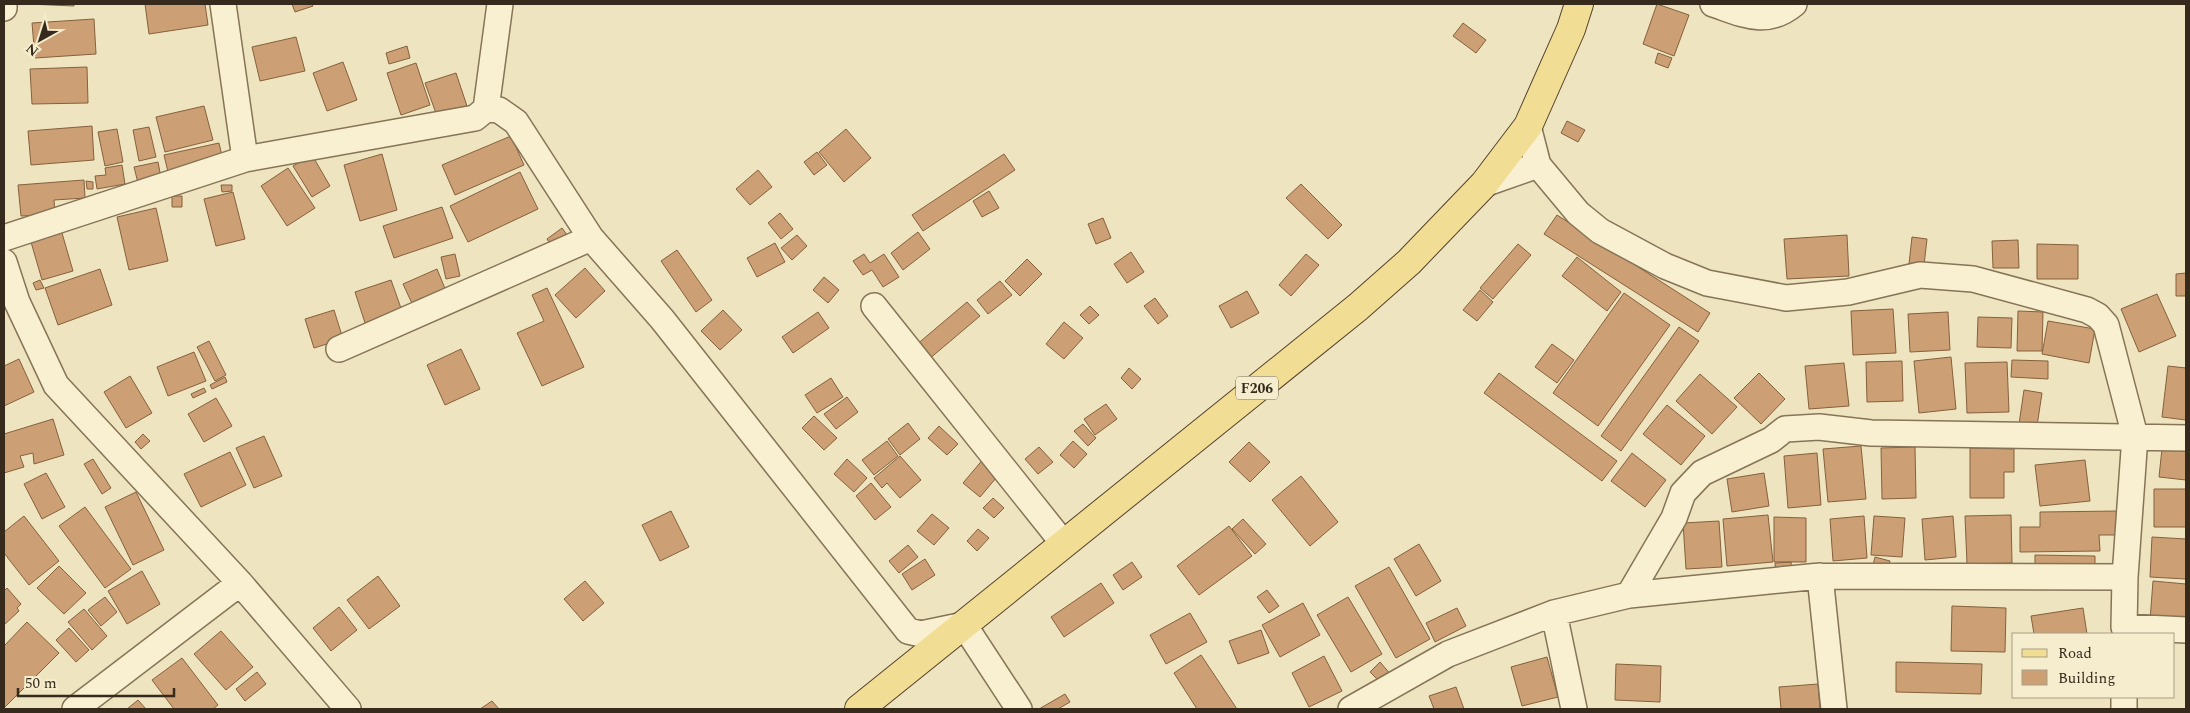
<svg xmlns="http://www.w3.org/2000/svg" width="2190" height="713" viewBox="0 0 2190 713" font-family="Spectral,serif">
<rect width="100%" height="100%" fill="#eee4bf"/>
<path fill="#cca074" stroke="#85603d" d="M28 4H74V6Z
M145 4H205L208 25 149 34Z
M292 4H312L313 6 295 12Z
M1657 4 1689 15 1674 56 1643 44Z
M94 19 96 54 35 58 32 23Z
M1463 23 1486 40 1476 53 1453 36Z
M296 37 305 71 260 81 252 47Z
M407 46 410 58 389 64 386 53Z
M1658 53 1672 58 1668 68 1655 63Z
M343 62 357 100 327 111 313 73Z
M416 63 430 105 401 115 387 73Z
M87 67 88 103 32 104 30 69Z
M456 73 467 106 437 116 425 83Z
M204 106 213 140 165 152 156 117Z
M1567 121 1585 130 1578 142 1561 133Z
M92 126 94 160 31 165 28 131Z
M149 127 156 157 139 161 133 130Z
M117 129 123 162 105 166 98 132Z
M846 129 871 158 844 182 819 152Z
M511 136 524 165 455 195 442 165Z
M219 143 223 160 168 172 164 155Z
M817 152 827 165 814 175 804 162Z
M382 154 397 210 360 221 344 165Z
M1004 154 1015 170 923 231 912 215Z
M312 155 330 186 312 197 293 166Z
M158 162 161 178 138 183 134 167Z
M122 165 125 184 97 189 95 176 106 175 105 168Z
M288 168 315 208 287 226 261 186Z
M758 170 772 187 750 205 736 189Z
M520 172 538 209 468 242 450 206Z
M84 180 85 198 54 200 55 214 21 216 18 185Z
M86 181 93 182V189H87Z
M1301 184 1342 225 1328 239 1286 198Z
M221 185H232V191L222 192Z
M989 191 999 208 982 217 973 201Z
M233 192 245 239 216 246 204 199Z
M172 196H182V207H172Z
M442 207 453 238 394 258 383 226Z
M156 208 168 261 129 270 117 217Z
M780 213 793 229 781 239 768 223Z
M1557 215 1710 313 1698 332 1544 234Z
M1103 218 1111 238 1096 244 1088 224Z
M562 228 570 239 554 250 547 239Z
M918 232 930 249 903 270 891 253Z
M62 233 73 271 42 280 31 242Z
M797 235 807 246 792 260 781 248Z
M1847 235 1849 276 1787 279 1784 239Z
M1912 237 1927 239 1923 274 1908 273Z
M2018 240 2019 268H1993L1992 241Z
M775 243 785 262 757 277 747 258Z
M1518 244 1531 255 1493 299 1480 288Z
M2037 244 2078 245V279H2037Z
M677 250 712 300 696 312 661 261Z
M1131 252 1144 272 1127 283 1114 264Z
M455 254 460 276 446 279 441 257Z
M864 254 870 263 884 254 899 277 883 287 872 270 863 275 853 261Z
M1306 254 1319 265 1291 296 1279 285Z
M1577 257 1621 292 1607 311 1562 276Z
M1027 259 1042 274 1020 296 1005 281Z
M585 268 605 291 576 318 555 295Z
M100 269 112 305 58 325 45 288Z
M437 269 448 296 415 310 403 284Z
M2186 273V296H2176V274Z
M824 277 839 290 828 303 813 290Z
M40 280 44 288 36 290 33 283Z
M391 280 402 311 365 323 355 292Z
M1000 281 1012 295 988 314 977 300Z
M547 288 584 367 542 386 517 333 544 321 532 295Z
M1480 290 1493 302 1477 321 1463 310Z
M1247 291 1259 313 1231 328 1219 306Z
M1624 293 1670 325 1598 426 1553 393Z
M2157 294 2176 336 2139 352 2121 309Z
M1155 298 1168 316 1158 324 1144 306Z
M967 302 980 316 928 360 915 346Z
M1090 306 1099 315 1089 324 1080 315Z
M1893 309 1896 353 1853 355 1851 311Z
M334 310 343 339 314 348 305 319Z
M723 310 742 330 720 350 701 331Z
M2018 311 2043 312 2042 351H2017Z
M818 312 829 328 793 353 782 337Z
M1948 312 1950 350 1910 352 1908 314Z
M1978 317 2012 318 2011 348 1977 347Z
M2048 321 2095 329 2089 363 2042 354Z
M1064 322 1083 338 1064 359 1046 344Z
M1679 327 1699 341 1621 451 1601 436Z
M209 341 226 375 215 381 197 347Z
M1552 344 1574 360 1557 383 1535 367Z
M461 349 480 389 445 405 427 365Z
M194 352 206 381 168 396 157 367Z
M1951 357 1956 409 1919 413 1914 361Z
M19 359 34 392 4 406V366Z
M2012 360 2048 361V379L2011 377Z
M1902 361 1903 401 1867 402 1866 362Z
M2007 362 2009 412 1967 413 1965 363Z
M1844 363 1849 406 1809 409 1805 366Z
M2168 366 2186 368V420L2162 417Z
M1129 368 1141 379 1132 389 1121 378Z
M1499 373 1617 461 1602 481 1484 393Z
M1759 373 1785 399 1761 424 1734 398Z
M1700 374 1737 407 1712 434 1676 401Z
M130 376 152 413 126 428 104 392Z
M225 377 227 382 212 389 210 385Z
M831 378 843 397 817 413 805 395Z
M204 388 206 392 193 398 191 394Z
M2024 390 2042 393 2037 426 2019 424Z
M847 397 858 412 836 429 824 414Z
M216 398 232 426 204 442 188 414Z
M1106 404 1117 419 1095 435 1084 419Z
M1667 405 1705 436 1681 465 1643 434Z
M814 416 837 438 824 450 802 428Z
M53 419 64 455 34 464 33 453 20 456 24 467 4 473V434Z
M908 423 920 439 900 455 888 439Z
M1083 424 1096 438 1088 446 1074 431Z
M939 426 958 444 947 455 928 438Z
M143 434 150 441 141 449 135 442Z
M264 436 282 476 254 488 236 448Z
M2163 439 2186 441V480L2159 477Z
M887 441 898 456 874 475 862 460Z
M1073 441 1087 454 1074 468 1060 455Z
M1249 442 1270 462 1250 482 1229 462Z
M1861 446 1866 499 1828 502 1823 449Z
M1039 447 1053 462 1038 474 1025 459Z
M1915 447 1916 498 1882 499 1881 448Z
M1970 448 2014 449V472H2004V498H1970Z
M230 452 246 485 201 507 184 474Z
M1632 453 1666 480 1645 507 1611 481Z
M1817 453 1821 505 1788 508 1784 456Z
M900 456 921 480 900 498 887 483 882 488 874 478Z
M985 457 1002 471 980 497 963 483Z
M93 459 111 488 102 494 84 464Z
M847 459 867 478 854 492 834 474Z
M2085 460 2090 501 2040 506 2035 465Z
M46 473 65 507 42 519 24 484Z
M1764 473 1769 506 1732 512 1727 479Z
M1301 476 1338 522 1310 546 1272 500Z
M871 483 891 507 875 520 856 496Z
M2154 489H2186V527H2154Z
M136 492 164 550 133 565 105 507Z
M993 498 1004 508 994 518 983 508Z
M85 507 131 569 105 588 59 526Z
M671 511 689 547 660 561 642 525Z
M2118 511V535H2099L2100 551 2020 552V527H2040V512Z
M932 514 949 528 934 545 917 531Z
M1768 515 1773 562 1727 566 1723 519Z
M2011 515 2012 563 1967 564 1965 516Z
M24 516 59 561 29 585 4 553V532Z
M1864 516 1867 558 1833 561 1830 519Z
M1874 516 1905 518 1902 557 1871 555Z
M1953 516 1956 557 1925 560 1922 519Z
M1774 517 1806 518V562H1774Z
M1243 519 1266 544 1255 554 1232 529Z
M1719 521 1722 567 1686 569 1683 523Z
M1229 526 1252 556 1199 595 1177 566Z
M978 529 989 538 977 551 967 541Z
M2152 537 2186 539V579L2150 577Z
M1419 544 1441 581 1416 596 1394 559Z
M908 545 918 557 899 573 889 561Z
M2035 555 2095 556V571L2035 570Z
M1875 557 1890 561 1887 573 1872 569Z
M925 559 935 575 912 590 902 574Z
M1132 562 1142 577 1123 590 1113 575Z
M1791 562 1792 576 1776 577 1775 563Z
M59 566 86 593 64 614 37 588Z
M1389 567 1430 639 1396 658 1355 586Z
M142 571 160 604 127 624 108 591Z
M378 576 400 606 369 629 347 600Z
M585 581 604 603 583 621 564 599Z
M2153 581 2186 584V623L2150 620Z
M1101 583 1114 603 1064 637 1051 617Z
M7 588 21 604 17 608 19 611 4 625V591Z
M1267 590 1279 606 1269 613 1257 597Z
M105 597 117 612 101 626 88 610Z
M1348 597 1382 654 1351 672 1317 615Z
M1303 603 1320 635 1280 657 1262 625Z
M1952 606 2006 608 2005 652 1951 651Z
M339 607 357 630 331 651 313 628Z
M1457 608 1466 626 1435 642 1426 623Z
M2083 608 2087 634H2034L2031 616Z
M84 609 107 636 92 650 68 622Z
M1190 613 1207 642 1166 664 1150 635Z
M27 622 59 653 4 708V646Z
M69 628 89 650 76 662 56 640Z
M1261 630 1269 653 1238 664 1229 641Z
M221 631 253 667 226 690 194 654Z
M1201 655 1237 709H1197L1174 673Z
M1324 656 1342 691 1309 707 1292 673Z
M1547 657 1558 697 1522 706 1511 667Z
M182 658 218 705 213 709H174L152 680Z
M1380 662 1392 676 1382 684 1370 672Z
M1896 662 1982 664 1981 694 1896 692Z
M1616 664 1661 666 1660 702 1615 700Z
M257 672 266 684 245 701 236 689Z
M1818 684 1820 709H1781L1779 687Z
M1456 687 1464 709H1434L1429 696Z
M1065 694 1070 702 1058 709H1039Z
M138 700 146 709H127Z
M492 701 499 709H480Z"/>
<g fill="none" stroke-linecap="round" stroke-linejoin="round">
<g stroke="#867457" stroke-width="28">
<path id="minor" d="M223 4 245 159
M1713 4C1743 14 1766 27 1794 4
M4 8V4
M486 109 500 4
M1528 126 1538 165 1578 213 1600 231 1665 266 1707 283 1786 298 1848 292 1920 275 1973 279 2087 310 2098 316 2106 325 2135 436 2125 577
M1484 184 1538 165
M4 238 245 159 475 118 486 109 499 110 516 122 591 238 662 319 908 631 921 634 964 625 1019 709
M4 262 17 302 56 385 240 583 348 709
M874 306 1064 544
M339 349 591 238
M1820 576 1834 709
M1629 595 1674 518 1683 493 1702 473 1771 440 1785 429 1819 427 1871 433 2186 438
M1554 613 1574 709
M2124 697V709
M75 709 240 583
M1351 709 1448 654 1554 613 1629 595 1820 576 2125 577 2124 627 2186 630"/>
</g>
<g stroke="#53422c" stroke-width="30">
<path id="major" d="M859 709 1358 307 1409 262 1484 184 1528 126 1571 29 1579 4"/>
</g>
<use href="#minor" stroke="#f9f0d2" stroke-width="25"/>
<use href="#major" stroke="#f2dd95" stroke-width="28"/>
</g>
<g text-anchor="middle" dominant-baseline="central" stroke-width="4" stroke-linejoin="round" paint-order="stroke">
<rect fill="#f5edce" stroke="#6f6451" stroke-width="1" x="1236" y="376.5" width="42" height="23" rx="4"/>
<g font-size="14" font-weight="bold" fill="#352a1c">
<text x="1257" y="388">F206</text>
</g>
</g>
<rect width="2190" height="713" fill="none" stroke="#352a1c" stroke-width="10"/>
<rect x="2012" y="633" width="162" height="65" fill="#f5edce" stroke="#a89f87"/>
<rect x="2022" y="649" width="25" height="8" fill="#f2dd95" stroke="#a89f87"/>
<text x="2058" y="658" font-size="15" fill="#352a1c">Road</text>
<rect x="2022" y="670" width="25" height="15" fill="#cca074" stroke="#a89f87"/>
<text x="2058" y="683" font-size="15" fill="#352a1c">Building</text>
<g transform="translate(40 40) rotate(219)" stroke="#f5edce" stroke-width="4" paint-order="stroke">
<path d="M0-4L9 19L0 12L-9 19Z" fill="#352a1c"/>
<text y="-8" font-size="14" font-weight="bold" text-anchor="middle" fill="#352a1c">N</text>
</g>
<path d="M18 688v8h156v-8" fill="none" stroke="#352a1c" stroke-width="2.5"/>
<text x="25" y="688" font-size="15" fill="#352a1c" stroke="#f5edce" stroke-width="4" paint-order="stroke">50 m</text>
</svg>
